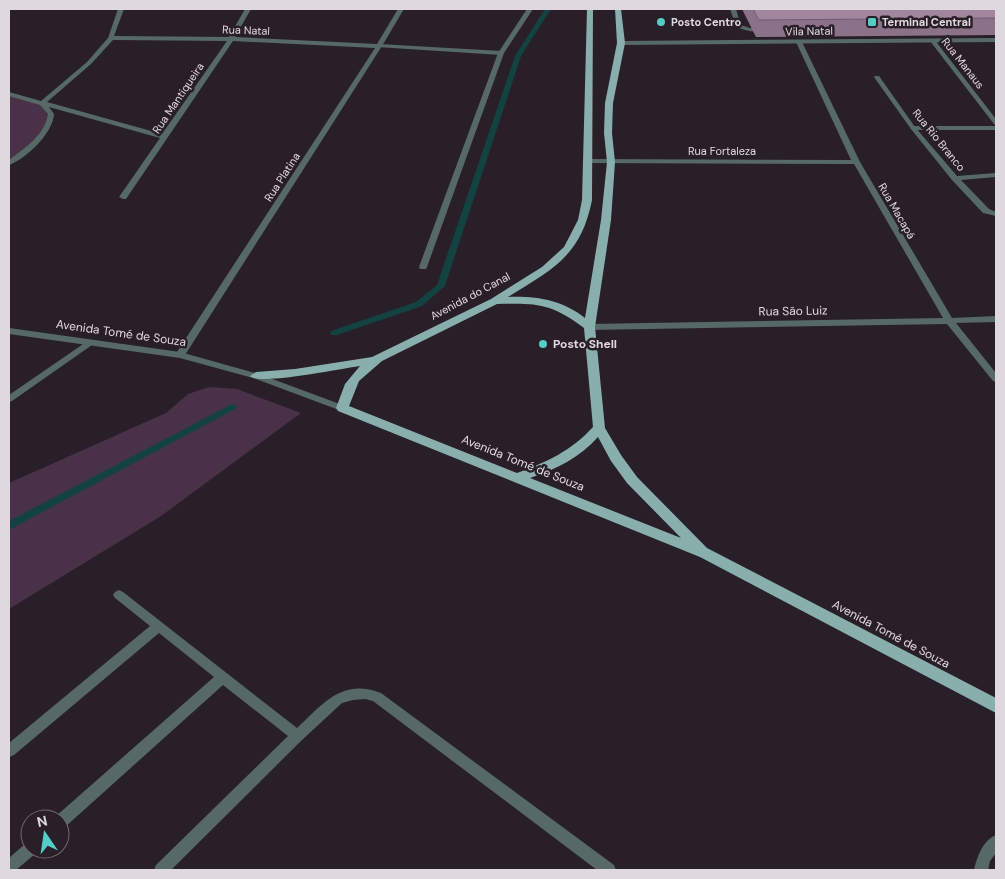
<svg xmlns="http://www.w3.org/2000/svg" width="1005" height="879" viewBox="0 0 1005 879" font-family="'DM Sans',sans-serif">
<rect width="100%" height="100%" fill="#291f28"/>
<path fill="#493247" d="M9 94 42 103 51 118 36 141 9 163Z
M209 387 237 389 301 413 161 516 9 609V483L166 413 188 394Z"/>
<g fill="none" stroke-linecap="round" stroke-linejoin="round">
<path fill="#134340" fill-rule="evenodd" d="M545 9H551L521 56 445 286 422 306 337 335H331L330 333 331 331 416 302 437 285 515 56Z
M232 404 237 407 235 409 9 530V521Z"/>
<path fill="#566967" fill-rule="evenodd" d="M730 9H736L741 25 750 28 765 27 768 29C757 34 747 31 736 27Z
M930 39H934L996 119V125L994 124 930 41Z
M379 44 501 51 504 53 501 55 377 47 376 46Z
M996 126V130H913L910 128 913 126Z
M119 590 123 592 297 728C324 703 342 678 381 693L614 865 616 870H597L373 701 365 699 353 700 342 703 302 740 171 870H154L156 865 288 736 223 685 65 827 60 829V819H54L55 817 214 677 159 633 14 755 9 757V743L150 626 115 598 113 595 115 592Z
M30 842V849H37L35 854 16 870H9V858L25 844Z"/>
<path fill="#566967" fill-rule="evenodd" d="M118 9H124L114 36 229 37 245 9H251L235 37 377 44 398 9H404L382 46 185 355 180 358 175 355 375 48 233 41 126 199H123L119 197 160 138 49 107 54 114C53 133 26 159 9 165V160C25 148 45 135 48 114L40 105 9 96V92L41 101 87 62 108 38ZM113 40 227 41 162 134 47 102 91 64Z
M527 9H533L504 53 427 267 426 269H420L419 267 498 53Z
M799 40 802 42 860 162 952 318 996 316V322L956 323 996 373V382L993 381 947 324 589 330 585 327 589 324 943 318 854 164 588 163 584 161 588 159 851 160 796 42Z
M875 76H879L915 127 957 176 996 173V177L961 180 989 209 996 212V216L983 213 952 180 911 129 874 77Z
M89 340 93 343 92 345 12 401 9 402V395Z
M996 835V853L990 861 988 870H974C977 857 983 840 996 835Z"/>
<path fill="#566967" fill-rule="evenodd" d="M996 38V42L621 45 618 43 621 41Z
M9 328 180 352 259 374 345 406 347 408 342 411 339 410 253 378 180 358 9 334Z"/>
<path fill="#88afac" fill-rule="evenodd" d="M587 9H593L592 200C581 256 553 269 508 297 537 296 562 300 585 318L601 220 607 162 604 133 605 103 617 43 615 9H621L625 43 613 103 612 133 615 162 611 220 595 327 605 428 621 455 637 477 707 548 996 698V713L700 557 338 411 336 408 345 384 360 366C344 368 258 386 250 376L256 372 295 369 372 357 491 299 542 267 564 247 578 220 582 200ZM497 304C537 303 551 303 584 328L593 427C571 451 547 462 517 473L349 406 359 381 382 361ZM598 437 611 461 627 483 681 538 530 478C557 469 579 458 598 437Z"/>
</g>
<path fill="#8b7289" d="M742 9H996V35L756 37Z"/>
<path fill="#a2859f" stroke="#715d6f" d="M753 9H996V18L759 20Z"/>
<g fill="#54cdc7" stroke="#291f28" stroke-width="2">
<circle cx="661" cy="22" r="5"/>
<rect x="867" y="17" width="10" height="10" rx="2.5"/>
<circle cx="543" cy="344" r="5"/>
</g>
<g text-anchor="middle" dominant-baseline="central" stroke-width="5" stroke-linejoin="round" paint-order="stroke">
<g font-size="11" font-weight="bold" fill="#e0d8df" stroke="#291f28" text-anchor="start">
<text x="671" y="22">Posto Centro</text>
<text x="882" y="22">Terminal Central</text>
</g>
<g font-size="11" fill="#e0d8df" stroke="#291f28">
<text transform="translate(246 30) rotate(2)">Rua Natal</text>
<text transform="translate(809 31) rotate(-1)">Vila Natal</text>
<text transform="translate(963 63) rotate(52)">Rua Manaus</text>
<text transform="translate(178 98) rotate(-56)">Rua Mantiqueira</text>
<text transform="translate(939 140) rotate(51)">Rua Rio Branco</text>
<text x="722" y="151">Rua Fortaleza</text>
<text transform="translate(282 177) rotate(-57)">Rua Platina</text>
<text transform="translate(897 211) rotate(60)">Rua Macapá</text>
<text transform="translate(470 296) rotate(-28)">Avenida do Canal</text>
</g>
<g font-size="12" fill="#e0d8df" stroke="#291f28">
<text transform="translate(793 311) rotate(-1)">Rua São Luiz</text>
<text transform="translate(121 333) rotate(8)">Avenida Tomé de Souza</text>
<text transform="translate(523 463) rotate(22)">Avenida Tomé de Souza</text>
<text transform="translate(891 634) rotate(28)">Avenida Tomé de Souza</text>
</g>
<g font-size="12" font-weight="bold" fill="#e0d8df" stroke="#291f28" text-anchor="start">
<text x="553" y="344">Posto Shell</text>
</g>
</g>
<rect width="1005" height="879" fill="none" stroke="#e0d8df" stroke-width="20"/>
<g transform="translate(45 834) rotate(347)"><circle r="24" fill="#291f28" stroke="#726971"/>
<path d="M0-4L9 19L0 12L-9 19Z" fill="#54cdc7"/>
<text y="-8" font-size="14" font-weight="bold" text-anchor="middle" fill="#e0d8df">N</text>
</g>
</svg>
